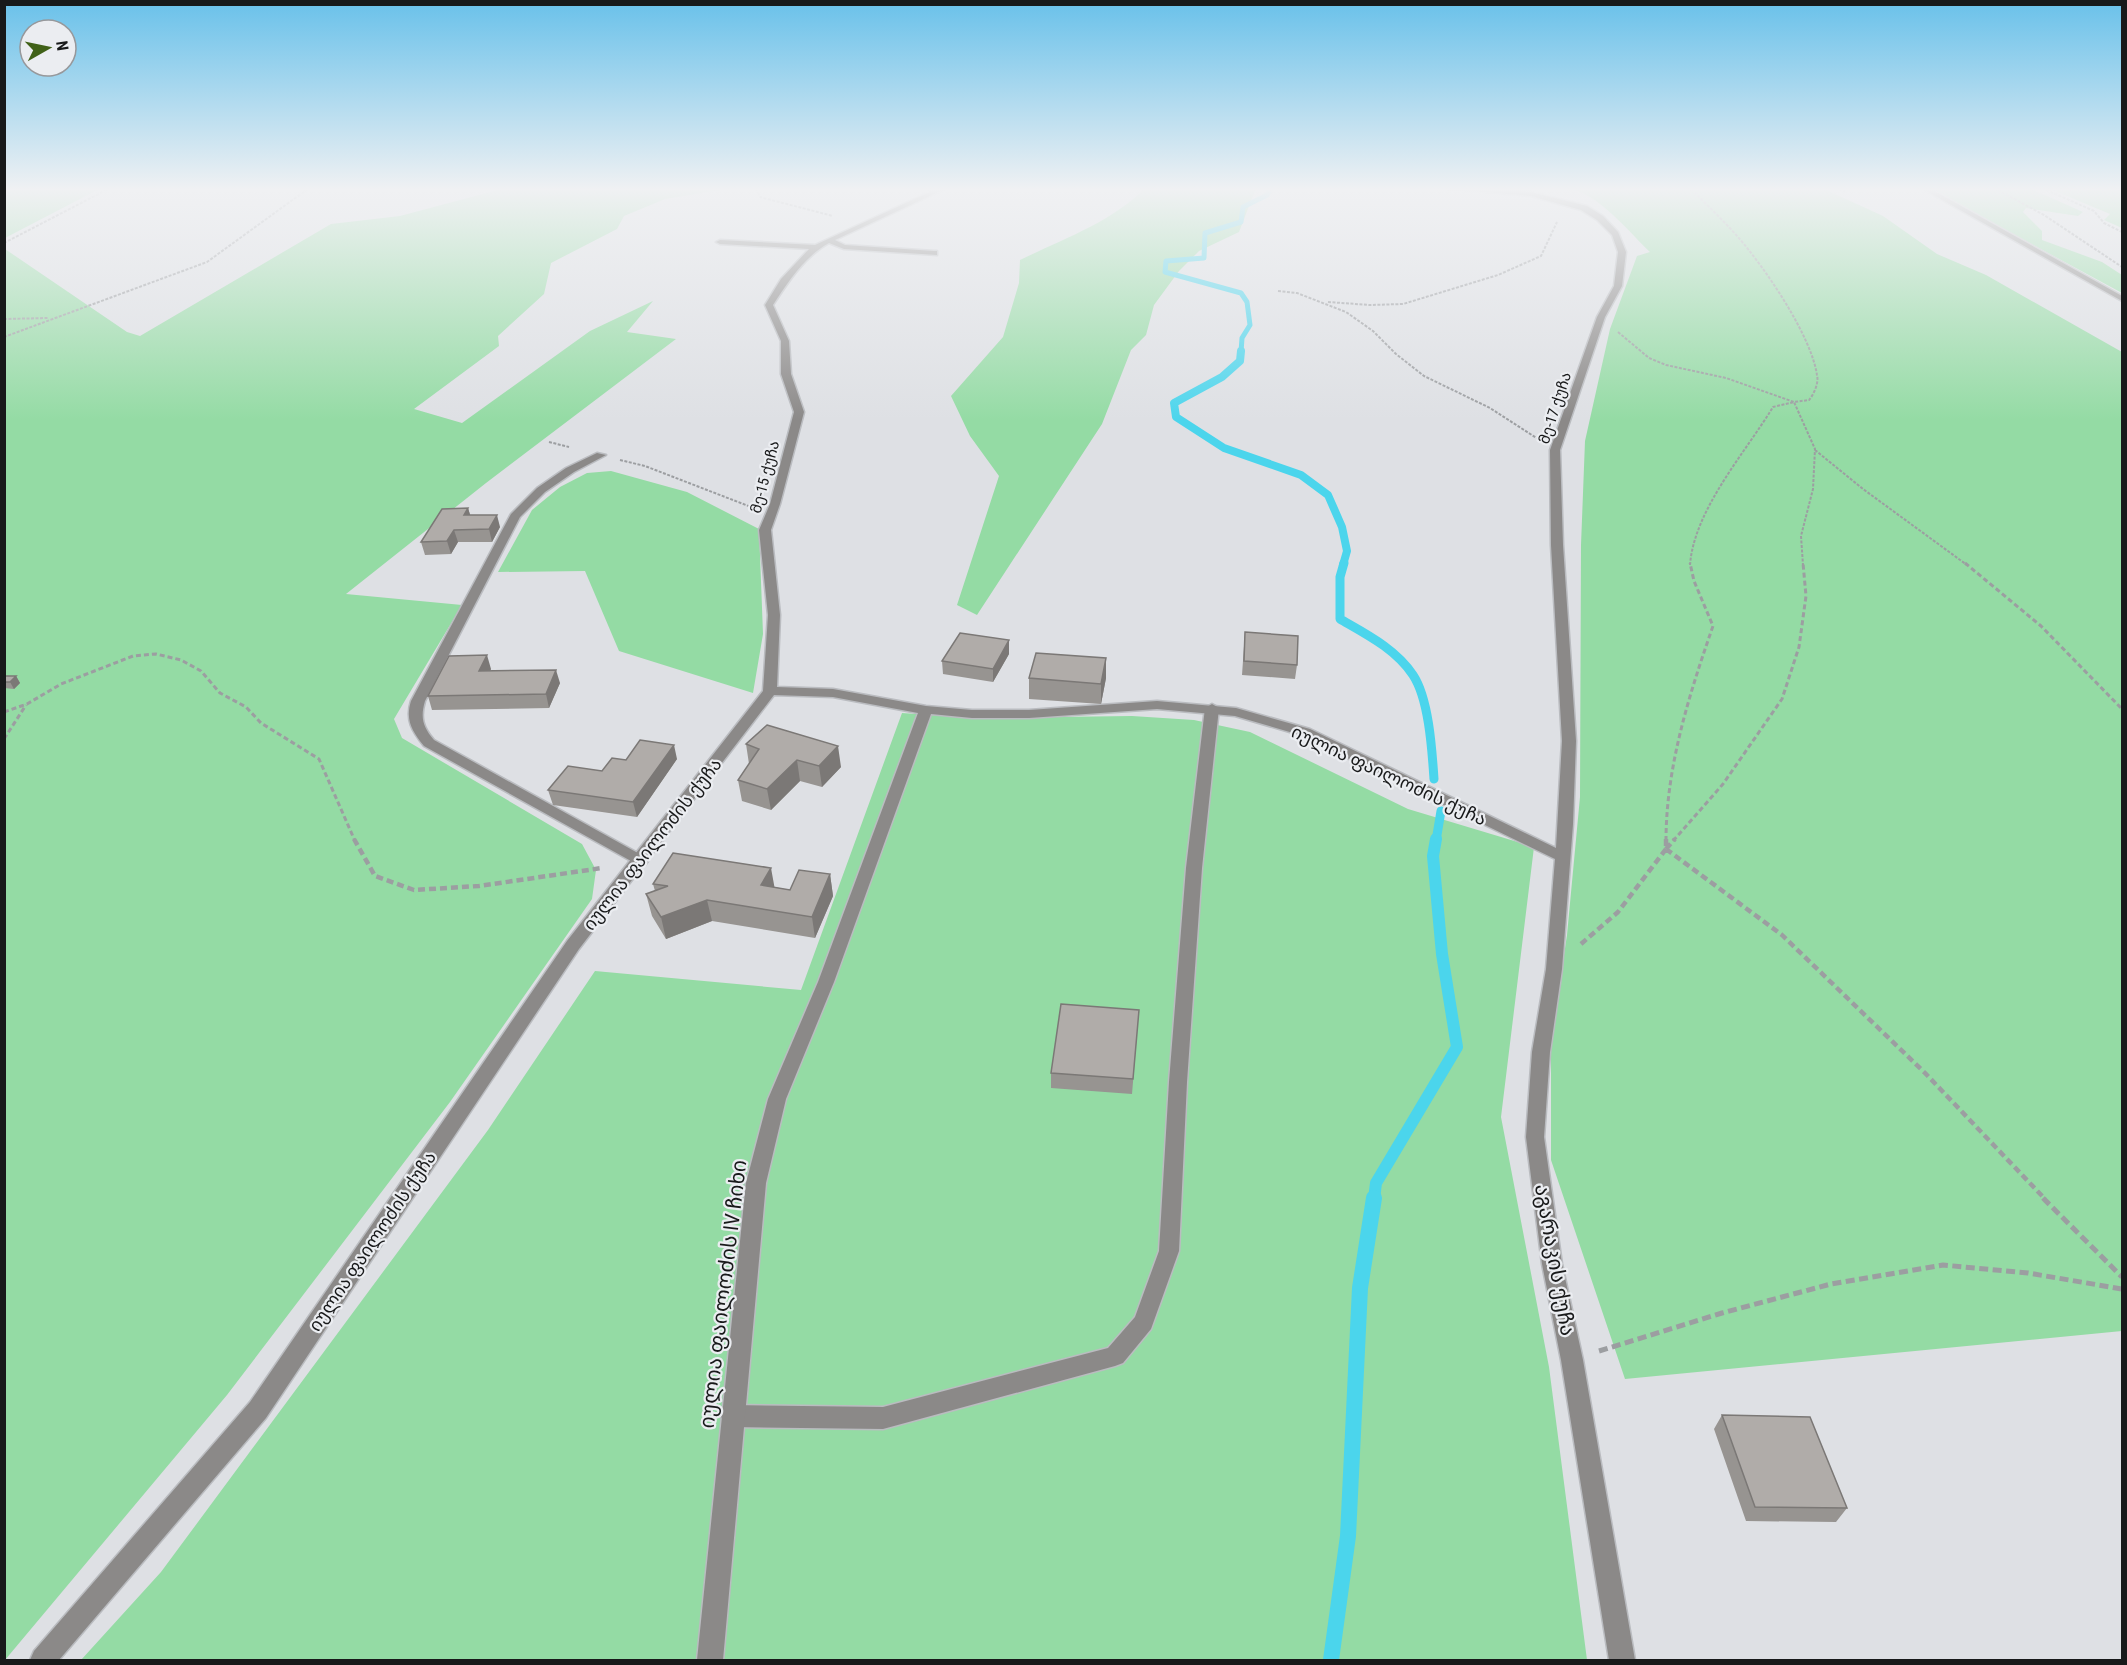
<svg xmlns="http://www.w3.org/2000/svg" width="2127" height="1665" viewBox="0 0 2127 1665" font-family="'Roboto Condensed','Noto Sans Georgian',sans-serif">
<rect width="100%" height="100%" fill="#dee0e4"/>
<path fill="#94dba4" d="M5 188H101L5 238Z
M505 188H732L665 199 624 216 617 229 551 263 544 294 498 336 499 346 414 409 462 423 590 331 653 301 627 332 676 339 486 483 346 594 462 605 394 719 402 738 582 844 596 870 592 899 450 1102 227 1395 5 1660V249L127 332 140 336 331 224 400 216Z
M1145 188H1256L1239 232 1199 251 1179 271 1154 305 1146 335 1131 350 1102 424 977 615 957 605 999 476 970 436 951 396 1003 337 1019 283 1020 260C1063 239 1112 222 1145 188Z
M1521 188H1822L1883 216 1937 254 1986 275 2122 352V1331L1625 1379 1551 1160V1040L1567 935 1580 797 1581 545 1585 441 1610 329 1637 256 1650 252C1630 233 1597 192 1569 189 1554 187 1537 188 1521 188Z
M1928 188H2029L2083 212 2078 216 2026 208 2023 212 2042 231V240L2102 262 2122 275V293Z
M2048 188H2122V228L2104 220 2110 214Z
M611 471 687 492 759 529 763 634 753 693 619 651 585 571 498 572 532 510 560 487 587 473Z
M902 713 973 718 1132 716 1194 720 1250 732 1408 809 1534 847 1501 1117 1549 1367 1587 1660H81L161 1572 488 1130 595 971 801 990Z"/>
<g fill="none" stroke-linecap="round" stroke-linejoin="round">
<path stroke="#4bd5ec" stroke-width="5" d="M1241 352 1242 338 1250 325 1247 302 1241 293 1165 272 1166 261 1204 258 1205 233 1241 222 1243 207 1267 195 1271 188"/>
<path stroke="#4bd5ec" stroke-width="8" d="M1241 351 1240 361 1222 377 1174 403 1176 417 1224 448 1301 475 1328 495 1342 527 1347 551 1343 565"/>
<path stroke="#4bd5ec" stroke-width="9" d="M1344 563 1340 577V619C1366 634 1396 649 1413 675 1429 699 1432 750 1434 779
M1436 841 1441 811"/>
<path stroke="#4bd5ec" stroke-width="12" d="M1374 1199 1376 1183 1457 1047 1442 954 1433 856 1436 839"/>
<path stroke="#4bd5ec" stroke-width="16" d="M1331 1660 1348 1536 1360 1288 1374 1198"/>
<g stroke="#babcc0" stroke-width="3">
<path id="service" d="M597 453 606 455 574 472 545 492 520 517 425 701C420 718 423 727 434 740L645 857 648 861 645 865 640 866 424 746C412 731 405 720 411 701L511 514 537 488 566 468Z
M1212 704 1219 708 1202 868 1187 1082 1179 1251 1151 1329 1123 1363 1115 1366 883 1429 732 1427 724 1424 721 1416 724 1408 732 1405 883 1407 1108 1348 1135 1317 1159 1251 1169 1082 1186 868 1205 708Z"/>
</g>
<g stroke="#babcc0" stroke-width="3">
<path id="minor" d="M938 188H947L835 240 845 245 934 251H937V255L844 249 829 243C805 256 788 282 773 305L789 341 791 374 804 412 780 504 771 530 780 615 777 687 833 689 926 706 972 710H1029L1157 701 1236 708 1310 729 1556 848 1562 741 1551 545 1550 450 1597 317 1614 286 1618 252 1612 235 1597 220 1581 210 1531 196 1439 188 1531 192 1587 206 1603 216 1618 232 1626 252 1622 286 1605 317 1560 450 1563 545 1576 741 1573 824 1562 969 1550 1052 1544 1137 1562 1264 1583 1360 1635 1660H1609L1561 1360 1542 1264 1526 1137 1532 1052 1546 969 1555 859 1300 735 1235 716 1157 709 1029 718H972L931 714 834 982 786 1099 766 1183 723 1660H697L746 1183 768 1099 818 982 918 713 833 697 774 695 579 949 266 1418 59 1660H30L34 1651 250 1402 567 941 763 691 768 615 759 530 770 504 794 412 781 374V341L765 305 781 279 809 249 720 244 716 242 720 240 815 245Z
M1921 188H1929L2122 296V301Z"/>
</g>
<path stroke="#9c9ea1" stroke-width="2" stroke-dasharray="3 1.5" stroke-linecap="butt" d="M756 188 760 197 833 216
M1839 188 1845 192
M1994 188 2044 215 2122 267
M2042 188 2094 211 2104 223 2122 232
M4 243 110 188
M1278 291 1297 293 1346 312 1373 331 1396 354 1424 376 1490 408 1538 439
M1328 302 1370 305 1403 304 1498 275 1541 256 1557 222
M4 319 48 318
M1618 332 1649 358 1666 365 1726 378 1794 402 1809 400C1814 394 1819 383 1817 375 1811 335 1765 268 1738 237 1723 220 1706 204 1690 188
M4 337 207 262 309 188
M549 442 569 447
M1815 450 1863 489 1967 565
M620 460 645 466 751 507
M1690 565C1694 510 1745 453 1773 407L1794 402 1815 449 1813 489 1801 536 1803 565"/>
<path stroke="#9c9ea1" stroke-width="3" stroke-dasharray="5 3" stroke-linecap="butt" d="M1965 563 2041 626 2122 709
M4 712 27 704 61 684 133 656 156 654 181 660 201 671 220 693 246 707 261 723 319 759 355 841
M4 739 26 705
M1666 841C1666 767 1689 695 1713 626L1694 581 1690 563
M1673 841 1723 784 1782 699 1799 647 1806 596 1803 563"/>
<path stroke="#9c9ea1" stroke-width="4.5" stroke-dasharray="7 4" stroke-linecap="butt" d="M354 839 375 876 414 890 479 886 602 868
M1666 839V849
M1666 849 1782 935 1925 1073 2045 1199
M1666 849 1675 839
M1581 944 1618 912 1666 849"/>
<path stroke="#9c9ea1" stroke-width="5" stroke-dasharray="9 4.5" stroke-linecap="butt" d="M2043 1198 2122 1277
M1599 1351 1722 1313 1831 1284 1943 1265 2028 1273 2122 1289"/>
<use href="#service" fill="#8b8988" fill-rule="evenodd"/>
<use href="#minor" fill="#8b8988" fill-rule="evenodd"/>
</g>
<path fill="#979491" d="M468 508 470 515 500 527 492 542H458L451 554 425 555 421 542Z
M1245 632 1297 665 1295 679 1242 675Z
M1009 654 993 682 943 674 942 661Z
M1106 658V678L1101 704 1029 699V678Z
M491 669 490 671 560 683 549 708 432 710 428 696Z
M4 676H16L20 683 14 689 4 688Z
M746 744 841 767 822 787 800 781 771 810 742 801 738 780 749 764Z
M677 759 637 817 553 805 548 790 602 771 626 760Z
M830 874 833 896 815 938 712 921 666 939 652 916 646 894 655 891 653 884 774 887 790 890Z
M1139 1010 1132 1094 1051 1088V1073Z
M1722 1415 1847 1508 1836 1522 1746 1521 1714 1429Z"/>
<path fill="#7b7876" d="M468 508 472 521 464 515Z
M497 515 500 527 492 542 489 529Z
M454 530 458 542 451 554 447 541Z
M1009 640V654L993 682V669Z
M487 655 491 669 483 685 479 671Z
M1106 658V678L1101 704V684Z
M556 670 560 683 549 708 546 694Z
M16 676 20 683 14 689 10 682Z
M674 745 677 759 637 817 633 802Z
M838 746 841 767 822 787 819 766Z
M797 760 800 781 771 810 767 789Z
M771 868 775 890 761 885Z
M830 874 833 896 815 938 812 917Z
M707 900 712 921 666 939 661 917Z"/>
<path fill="#b0aca9" stroke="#7b7876" stroke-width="1.5" d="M468 508 464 515H497L489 529 454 530 447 541 421 542 442 509Z
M1245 632 1298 636 1297 665 1244 661Z
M960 633 1009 640 993 669 942 661Z
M1036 653 1106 658 1101 684 1029 678Z
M487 655 479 671 556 670 546 694 428 696 449 656Z
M4 676H16L10 682H4Z
M767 725 838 746 819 766 797 760 767 789 738 780 759 749 746 744Z
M640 740 674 745 633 802 548 790 568 766 602 771 612 758 626 760Z
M673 853 771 868 761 885 790 890 799 870 830 874 812 917 707 900 661 917 646 894 668 886 653 884Z
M1061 1004 1139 1010 1133 1079 1051 1073Z
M1722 1415 1810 1417 1847 1508 1755 1507Z"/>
<linearGradient id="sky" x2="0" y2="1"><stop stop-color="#69c1ea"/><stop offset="0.45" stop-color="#f0f1f3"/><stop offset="1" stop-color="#f0f1f3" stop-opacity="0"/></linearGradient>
<rect width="2127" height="421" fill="url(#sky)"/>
<g text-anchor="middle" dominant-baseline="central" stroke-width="4.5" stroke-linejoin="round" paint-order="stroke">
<g font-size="15" fill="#18191a" stroke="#ebedf1">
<text transform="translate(1555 408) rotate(-72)">მე-17 ქუჩა</text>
<text transform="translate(765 477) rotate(-75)">მე-15 ქუჩა</text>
</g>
<g font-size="18" fill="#18191a" stroke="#ebedf1">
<text transform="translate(1389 775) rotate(25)">იულია ფაილოძის ქუჩა</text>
<text transform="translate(652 844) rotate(-52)">იულია ფაილოძის ქუჩა</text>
<text transform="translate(372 1241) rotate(-56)">იულია ფაილოძის ქუჩა</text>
</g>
<g font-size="21" fill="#18191a" stroke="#ebedf1">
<text transform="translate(1555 1260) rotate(80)">აგარაკის ქუჩა</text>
<text transform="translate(723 1294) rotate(-83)">იულია ფაილოძის IV ჩიხი</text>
</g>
</g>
<rect width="2127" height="1665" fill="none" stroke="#18191a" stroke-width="12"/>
<g transform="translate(48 48) rotate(81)"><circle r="28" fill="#ebedf1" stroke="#97989b" stroke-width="1.5"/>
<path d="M0-4.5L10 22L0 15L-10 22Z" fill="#406118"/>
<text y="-9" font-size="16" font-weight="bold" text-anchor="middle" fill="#18191a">N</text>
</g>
</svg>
